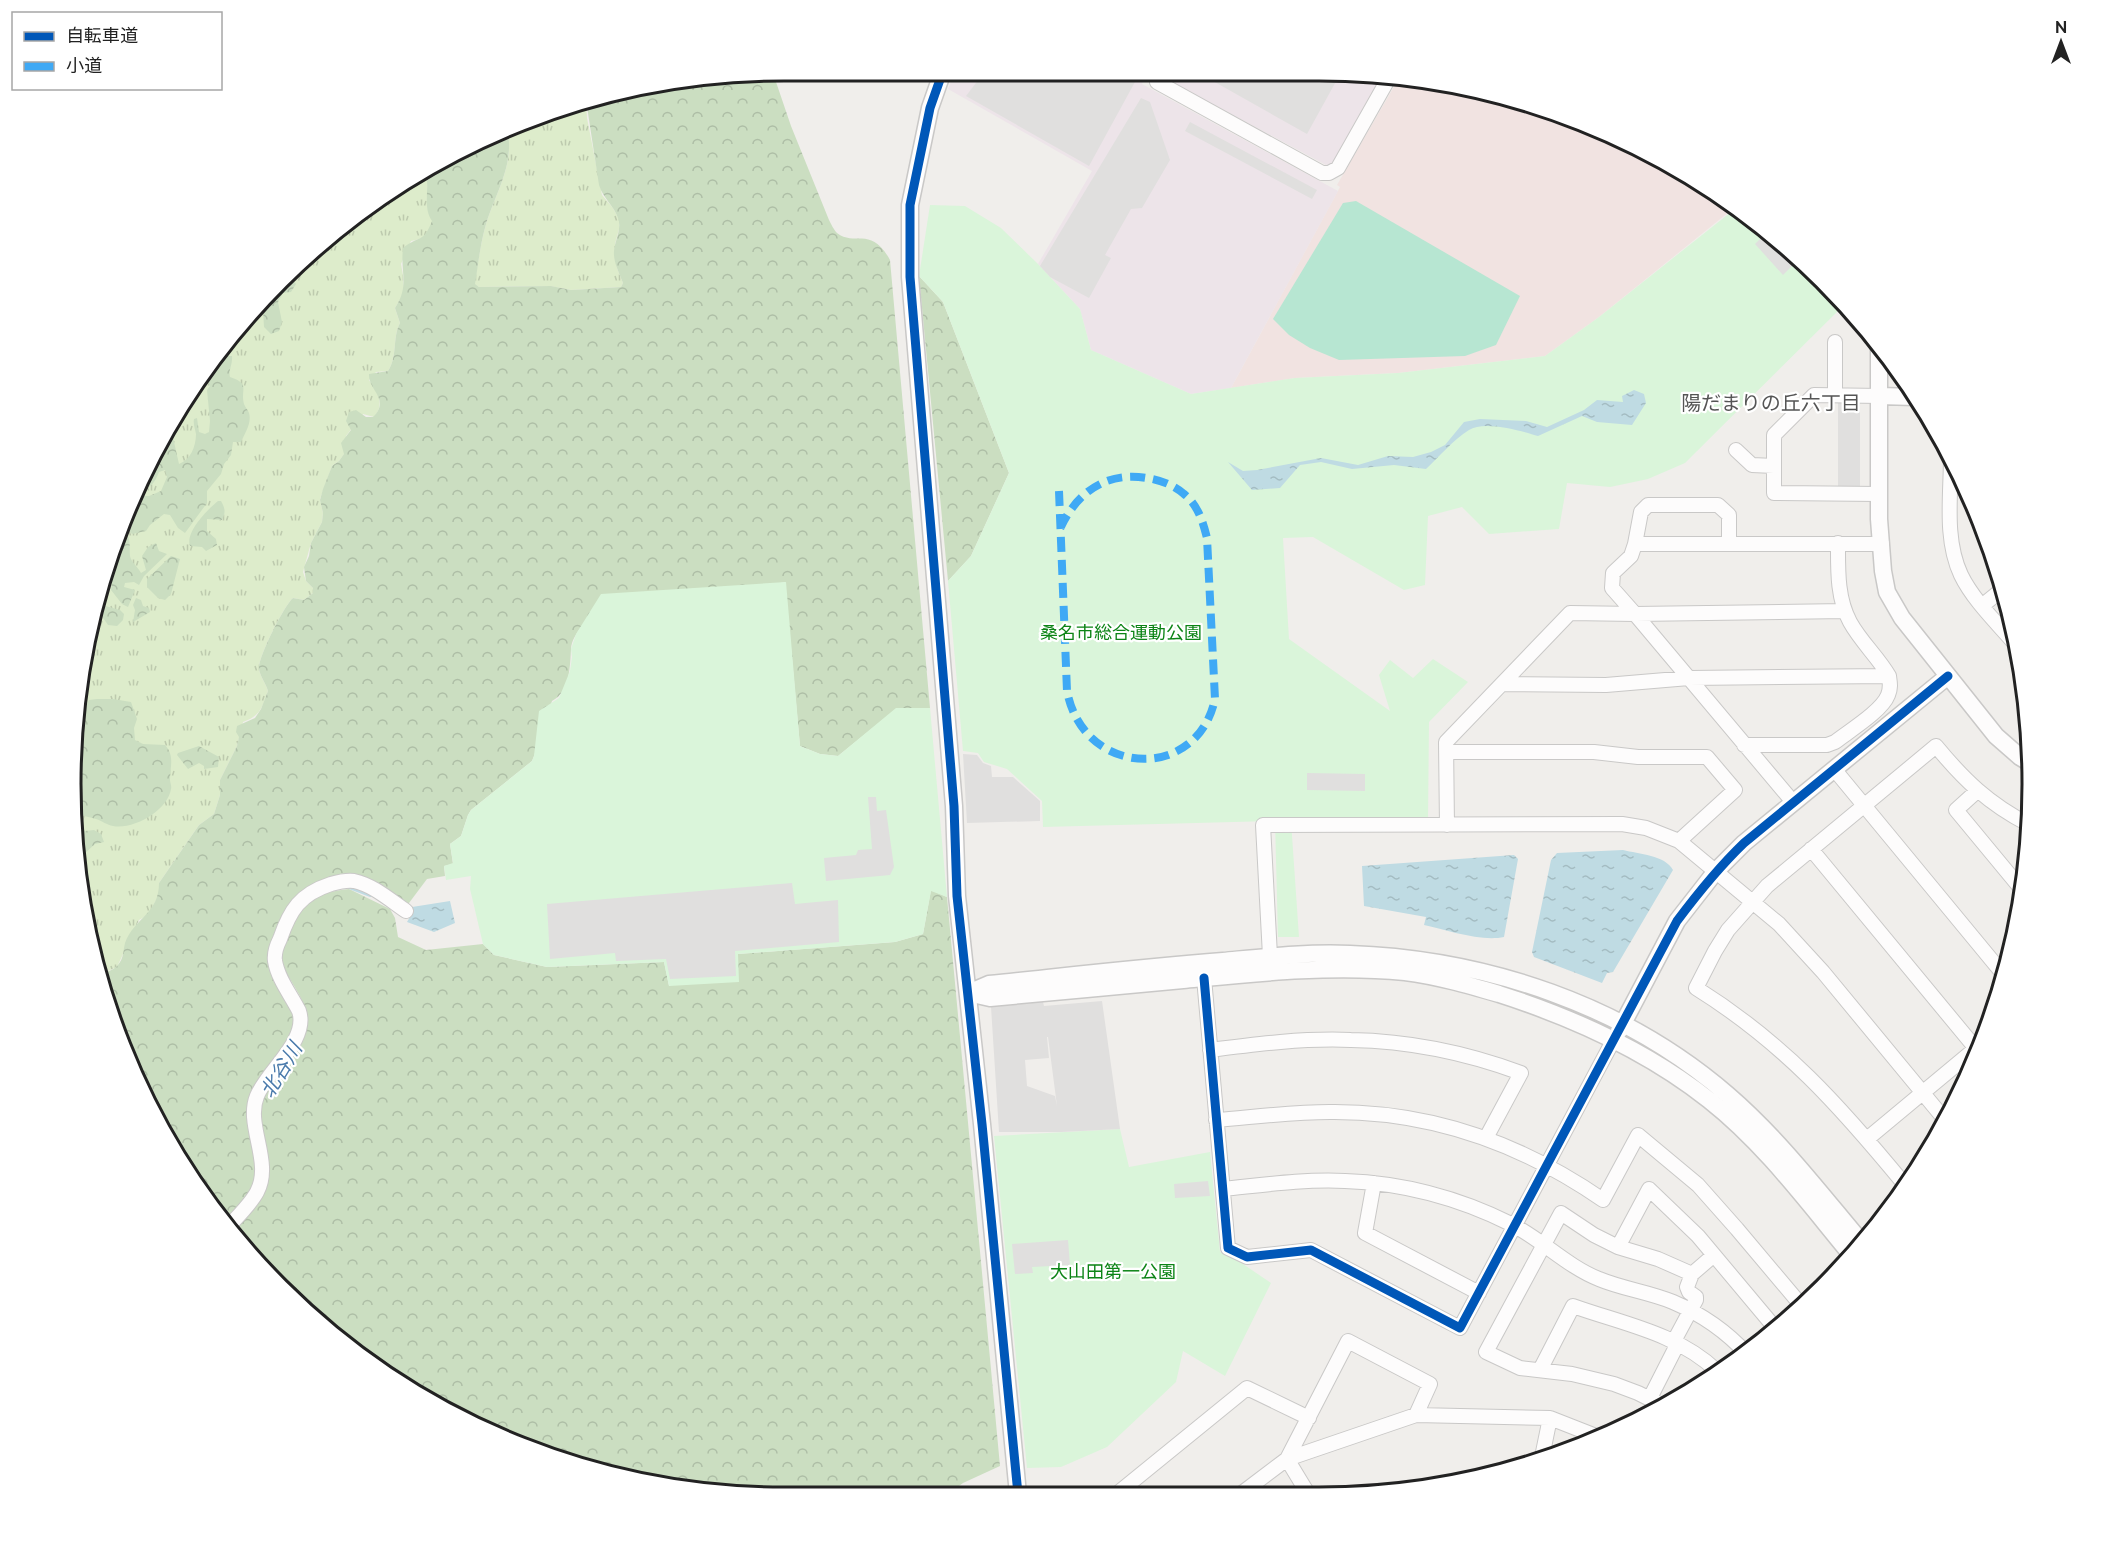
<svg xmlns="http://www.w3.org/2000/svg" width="2103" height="1568" viewBox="0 0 2103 1568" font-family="Raleway,'Noto Sans JP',sans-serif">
<defs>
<pattern id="grass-tufts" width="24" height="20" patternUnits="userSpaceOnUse" patternTransform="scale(1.5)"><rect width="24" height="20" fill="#ddeccb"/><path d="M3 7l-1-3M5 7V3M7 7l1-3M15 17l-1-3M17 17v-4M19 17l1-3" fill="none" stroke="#bdcaae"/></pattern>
<pattern id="forest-crowns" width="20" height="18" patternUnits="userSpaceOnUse" patternTransform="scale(1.5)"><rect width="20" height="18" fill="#cbdec1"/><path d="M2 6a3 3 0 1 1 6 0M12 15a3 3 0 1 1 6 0" fill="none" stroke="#aebea6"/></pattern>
<pattern id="water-ripples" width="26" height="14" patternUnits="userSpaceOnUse" patternTransform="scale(1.5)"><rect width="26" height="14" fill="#bfdbe3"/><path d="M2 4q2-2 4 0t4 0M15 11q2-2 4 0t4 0" fill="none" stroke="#a4bcc2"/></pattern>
</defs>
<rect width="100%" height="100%" fill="#f0eeeb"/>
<path fill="#f1e3e1" d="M1399 78 1503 95 1592 125 1715 191 1735 207 1599 317 1545 356 1398 373 1295 378 1231 388 1340 187 1337 185Z"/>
<path fill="#ede4e9" d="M955 71H1148L1142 84 1338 191 1231 388 1191 394 1091 350 1080 309 1038 264 1092 171 948 89Z
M1169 72H1365L1383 75 1335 163 1326 165 1172 82Z"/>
<path fill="url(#grass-tufts)" d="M586 100 587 118 602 195 613 208 619 219V229L615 244 617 268 623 283 621 287 571 290 550 286 479 287 474 284C478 266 480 246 485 228 494 195 514 168 508 132Z
M424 169C432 187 421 204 433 221 428 234 425 239 411 241L401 264 403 275 404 293 395 308 400 323C392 338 398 356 388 371L376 372 369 380C378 392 385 405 374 417L363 414 346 436 345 453 339 461 332 466 320 499 323 513 322 522 311 543 303 572 306 581 313 588V593L304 600 293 598C285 604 257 659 259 669 260 676 266 684 268 691 262 708 260 716 243 722L237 746 220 780V795L214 814 199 825 159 883V895L148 915 139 920 117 967 101 974 72 831 84 645 144 468 191 387 279 280Z"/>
<path fill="url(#forest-crowns)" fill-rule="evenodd" d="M753 75 770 76 775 79 791 126 829 220C831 224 834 230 837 233 855 247 871 225 890 260L930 708 896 709 838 756 820 754 800 746 785 582 581 627C577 633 571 641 571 649 570 666 570 692 552 701L534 756 532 761 471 810 468 815 461 836 450 844 453 864 444 866 445 876 427 879 406 907 372 885 316 886 274 947 296 1009 298 1028 259 1088 257 1183 226 1227 218 1218 144 1100 108 1014 101 974C106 972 114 970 118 965 124 958 123 951 125 943 134 918 159 914 159 883L199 825 214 814 220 795V780L237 746 239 737 236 732 237 726 255 718 261 709 268 691C266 684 260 676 259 669 257 659 285 604 293 598L304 600 313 593V588L306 581 304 567 309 556 311 543 322 522 323 513 320 500 323 489 332 466 339 461 344 454 341 443 351 430 346 421 349 412 356 410 366 417H373C391 399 368 391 369 374L388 371C398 356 392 338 400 323L395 308C410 285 400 273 403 248 419 235 423 244 432 221 421 204 432 187 424 169L508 132C514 168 494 195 485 228 480 246 478 266 475 284L479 287 551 286 571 290 621 287 623 283C619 273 613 261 614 251 615 240 622 229 618 218 614 206 603 198 599 185L586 100 599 95Z
M290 272V276L296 284 291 292 283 293 278 302 282 322 279 331 271 334 264 327 263 310 257 307 279 280Z
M919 276 943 302 1009 473 971 556 948 581Z
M220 356H232C233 364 228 370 230 377 251 384 240 389 244 404 245 407 248 410 249 413 252 423 245 433 241 442H233L231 455 224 464 221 474 207 491V503L185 533 178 528 170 515 164 514 150 525 146 531 132 534 127 529 124 531C132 539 129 545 130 556 131 562 138 567 141 573L146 570 142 556 148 547 156 543 159 551 167 554 144 576 139 585 134 582 125 583 124 587 135 590 128 607 122 604 111 590 112 582 107 577 140 480H143L149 470 146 465 194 383 191 395 185 400 180 415 175 417 172 433 179 464C190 460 196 447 196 434 195 429 193 424 194 419L197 418 199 432 205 434 209 432 210 421 207 390 210 386 204 371 215 359ZM165 470 167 477 161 491 149 496H140L141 491C152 487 155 482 159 472Z
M218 501H221C225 508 226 512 222 520L207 519V531L216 539 217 545 206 551 202 547 190 546C185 532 208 509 218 501Z
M171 556 180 559 171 594 165 600 158 598 147 587V579Z
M136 598 141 600 143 606 149 608 150 612 133 622 135 610 133 605Z
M98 604 120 610 124 614 123 620 117 626 108 625 99 612H96Z
M97 699H113L131 702 137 719 134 728 135 740 143 744 165 745C175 756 170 766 170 780 170 782 172 787 171 789 168 810 134 830 113 826 107 825 102 821 96 819 89 817 81 815 73 814L79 719 89 700Z
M199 746 219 757 218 767 204 769V766L199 763 188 769 177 755 178 753Z
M81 827 85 831 94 830 101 834 104 842 95 844 83 855C80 851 79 835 78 829Z
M349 889 390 909 395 918 398 937 426 950 483 944 494 955 547 967 664 962 669 986 738 954 895 942 923 934 931 890 947 897 1000 1466 963 1483 947 1495 737 1496 555 1460 428 1402 314 1321 232 1233C242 1220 260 1206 265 1190 277 1157 253 1127 263 1099 273 1073 302 1054 307 1025 310 1002 288 982 282 962 280 954 284 947 286 940 297 907 314 892 349 889Z"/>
<path fill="#daf5da" d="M930 205 965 206 1001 228 1038 264 1080 309 1091 350 1191 394 1295 378 1398 373 1545 356 1599 317 1736 208 1823 279 1845 304 1685 463 1648 479 1610 487 1567 483 1559 529 1489 534 1462 507 1428 516 1425 585 1404 590 1313 537 1283 538 1289 639 1390 711 1379 675 1390 660 1413 678 1433 659 1468 682 1429 722 1428 821H1291L1299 937H1278L1275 821 1043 827 1042 801 1007 769 984 762 978 753 963 751 948 581 971 556 1009 473 943 302 919 276Z
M786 582 800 746 820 754 838 756 896 708H930L947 897 931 891 923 934 895 942 738 954 739 982 669 986 664 962 547 967 494 955 483 944 470 889 471 876 446 880 444 866 453 863 450 844 461 836 468 815 471 810 532 761 534 756 539 711 559 698 570 671 572 657 571 649 576 634 601 594Z
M1120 1129 1129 1167 1210 1152 1220 1252 1243 1264 1271 1283 1225 1376 1183 1351 1176 1382 1107 1447 1061 1467 1027 1468 994 1136Z"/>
<path fill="#b7e6d2" d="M1356 201 1520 296 1496 345 1465 356 1339 360 1310 348 1289 335 1273 319 1343 203Z"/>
<path fill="#e0dfde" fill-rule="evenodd" d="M985 71H1141L1089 166 966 96Z
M1197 72H1331L1339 76 1307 134Z
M1141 98 1150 102 1170 160 1142 208 1131 209 1105 255 1111 258 1089 298 1050 277 1040 266Z
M1190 122 1317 190 1312 199 1185 131Z
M1766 233 1799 259 1783 275 1755 244Z
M1838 402H1860V487H1838Z
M963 754 977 755 983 763 991 766 992 777H1013L1040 801V821L967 823Z
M1307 773 1365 774V791L1307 790Z
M868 797H876L877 811 886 810 894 867 890 875 826 881 824 858 856 855 858 850 872 849Z
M792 883 795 904 838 900 839 942 735 951 736 976 670 979 666 959 616 961 615 953 550 959 547 904Z
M1102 1001 1120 1129 1061 1132H999L991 1007 1043 1002 1044 1006ZM1047 1037H1048L1057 1106 1055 1096 1027 1086 1025 1060 1049 1058Z
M1208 1181 1210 1196 1175 1198 1174 1184Z
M1068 1240 1070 1265 1032 1267 1033 1273 1015 1274 1012 1244Z"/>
<path fill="url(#water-ripples)" d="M1634 390 1644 394 1646 403 1632 425 1597 422 1582 416 1538 436C1522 431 1484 420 1469 430 1453 440 1440 456 1426 469L1394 465 1352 469 1321 462 1300 465 1280 488 1252 490 1228 462 1243 471 1257 470 1321 458 1358 465 1388 456 1413 457 1431 452 1445 445 1464 422 1480 419 1526 421 1547 427 1584 410 1597 400 1623 402 1622 396Z
M1623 850C1639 854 1665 855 1673 870L1613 972 1607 973 1602 983 1534 957 1532 952 1551 860 1557 853Z
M1514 855 1518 859 1504 937C1481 942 1447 930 1424 925L1426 917 1364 906 1362 866Z
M450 901 455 923 434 932 407 922 411 915 408 912 412 907Z"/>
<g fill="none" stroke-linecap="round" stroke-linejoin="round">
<path stroke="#bfdbe3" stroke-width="4" d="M349 887 370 895"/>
<g stroke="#c9c8c7" stroke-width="16">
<path id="minor" d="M1163 71 1157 82 1322 173H1329L1338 168 1390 76
M1835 395V342
M1736 450 1752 465 1774 466
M1951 456C1951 495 1944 539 1961 575 1973 600 1998 624 2016 645
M1879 494 1774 493V435L1814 395 1880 396
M1635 544 1641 512 1648 505H1718L1729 515V544
M1983 605 2004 588
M1635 614 1793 802
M1635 614 1845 611
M1502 684 1606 685 1689 678 1889 676
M1744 745H1827L1835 742C1849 731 1882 711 1888 695 1891 688 1890 683 1889 676 1878 657 1861 642 1850 622 1837 598 1838 570 1838 543
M1446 752H1594L1638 757H1707L1735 790 1679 841
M1834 769 2004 975
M1977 791 1956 810 2023 891
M1447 825 1446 742 1570 613 1635 614 1612 588 1613 573 1631 556 1635 544H1882
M1811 849 1978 1051
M1270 956 1263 825 1622 824 1646 828 1679 841 1779 924 1823 972 1946 1121
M1204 978 1228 1248 1247 1257 1311 1250 1460 1328 1614 1039
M1210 1050C1257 1044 1304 1038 1351 1040 1409 1041 1467 1053 1521 1073L1486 1138
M1216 1120C1254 1117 1292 1112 1330 1112 1430 1111 1522 1144 1603 1200L1638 1135 1698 1185 1737 1229 1801 1305
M1867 1139 1980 1045
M1374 1183 1365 1233 1479 1293
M1905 1185C1840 1106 1784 1043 1696 988L1715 951 1728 930 1767 886 1936 746C1964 780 1989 804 2028 824
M1223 1189C1263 1185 1304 1179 1345 1181 1403 1183 1459 1198 1511 1224 1541 1239 1568 1267 1599 1279 1623 1289 1649 1292 1673 1302 1701 1314 1726 1331 1747 1354
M227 1228C237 1217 250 1205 257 1192 273 1162 245 1125 257 1096 267 1071 309 1040 299 1011 291 995 278 979 275 961 274 954 277 945 280 939 290 910 300 894 331 884 338 882 346 880 354 881 373 885 390 900 406 911
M1618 1247 1658 1259 1692 1274 1714 1255
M1674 1341 1696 1300V1297L1689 1292 1687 1287 1692 1274
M1540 1370 1573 1306C1623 1324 1677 1333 1717 1371
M1650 1398 1678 1343
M1660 1404 1638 1393 1614 1384 1572 1374 1520 1368 1486 1352 1561 1213 1594 1235 1618 1247 1649 1189 1698 1236 1776 1329
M1542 1457 1550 1418
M1287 1459 1348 1341 1430 1384 1416 1415
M1287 1459 1307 1492
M1118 1493 1247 1388 1309 1418
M1242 1493 1287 1459 1416 1415 1550 1418 1601 1438"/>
</g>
<g stroke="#c9c8c7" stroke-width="19">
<path id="tertiary" d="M943 71 930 108 910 205V277L954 806 957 896 982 1124 1018 1494
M1879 343V519L1883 571 1887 592 1902 618 1996 736 2020 757 2030 763
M1880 396 1914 397
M968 993 989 984C1067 976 1145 967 1223 961 1265 957 1308 952 1350 954 1487 959 1624 1005 1728 1095 1779 1139 1820 1193 1863 1244
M968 993 990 998C1054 992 1119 986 1183 980 1257 973 1330 965 1405 972 1437 976 1468 985 1499 994 1574 1018 1647 1051 1709 1100 1765 1144 1808 1203 1853 1257
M1619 1031 1677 921 1716 871 1744 843 1948 676"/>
</g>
<use href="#minor" stroke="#fdfcfc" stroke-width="14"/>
<use href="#tertiary" stroke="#fdfcfc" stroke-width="16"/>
<path stroke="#3fa9f5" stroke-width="8" stroke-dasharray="15 8" stroke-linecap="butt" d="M1059 491 1067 691C1083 777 1197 783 1215 699L1207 538C1203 522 1198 505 1184 494 1174 485 1160 480 1147 478 1106 471 1076 493 1060 529"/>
<g stroke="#fff" stroke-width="13">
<path id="cycleway" d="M943 71 930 108 910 205V277L954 806 957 896 982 1124 1018 1494
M1204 978 1228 1248 1247 1257 1311 1250 1460 1328 1677 921C1698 893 1719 867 1744 843L1948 676"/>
</g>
<use href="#cycleway" stroke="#0057b8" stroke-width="9"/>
</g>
<g text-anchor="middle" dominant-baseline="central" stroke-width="4.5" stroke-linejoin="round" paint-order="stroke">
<g font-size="18" fill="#0c8416" stroke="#fff">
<text x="1121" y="632">桑名市総合運動公園</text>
<text x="1113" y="1271">大山田第一公園</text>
</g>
<g font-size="20" fill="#555" stroke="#fff">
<text x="1771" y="403">陽だまりの丘六丁目</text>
</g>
<g font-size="20" font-style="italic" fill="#4a7aab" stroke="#fff">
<text transform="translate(281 1070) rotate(-59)">北谷川</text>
</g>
</g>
<path d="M0 0H2103V1568H0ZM784 81H1319A703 703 0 0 1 2022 784V784A703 703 0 0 1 1319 1487H784A703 703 0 0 1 81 784V784A703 703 0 0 1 784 81Z" fill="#fff" fill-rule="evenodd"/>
<path fill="none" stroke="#222" stroke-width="3" d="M784 81H1319A703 703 0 0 1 2022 784V784A703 703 0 0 1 1319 1487H784A703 703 0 0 1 81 784V784A703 703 0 0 1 784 81Z"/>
<rect x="12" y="12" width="210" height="78" fill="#ffffff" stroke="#a7a7a7" stroke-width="1.5"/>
<rect x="24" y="32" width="30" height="9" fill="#0057b8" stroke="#a7a7a7" stroke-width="1.5"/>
<text x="66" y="42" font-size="18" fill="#222222">自転車道</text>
<rect x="24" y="62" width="30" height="9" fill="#3fa9f5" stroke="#a7a7a7" stroke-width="1.5"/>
<text x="66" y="72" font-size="18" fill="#222222">小道</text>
<g transform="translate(2061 42)" stroke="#ffffff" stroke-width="4.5" paint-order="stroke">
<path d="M0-4.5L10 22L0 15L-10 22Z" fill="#222222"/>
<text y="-9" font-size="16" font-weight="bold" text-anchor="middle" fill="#222222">N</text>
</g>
</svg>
